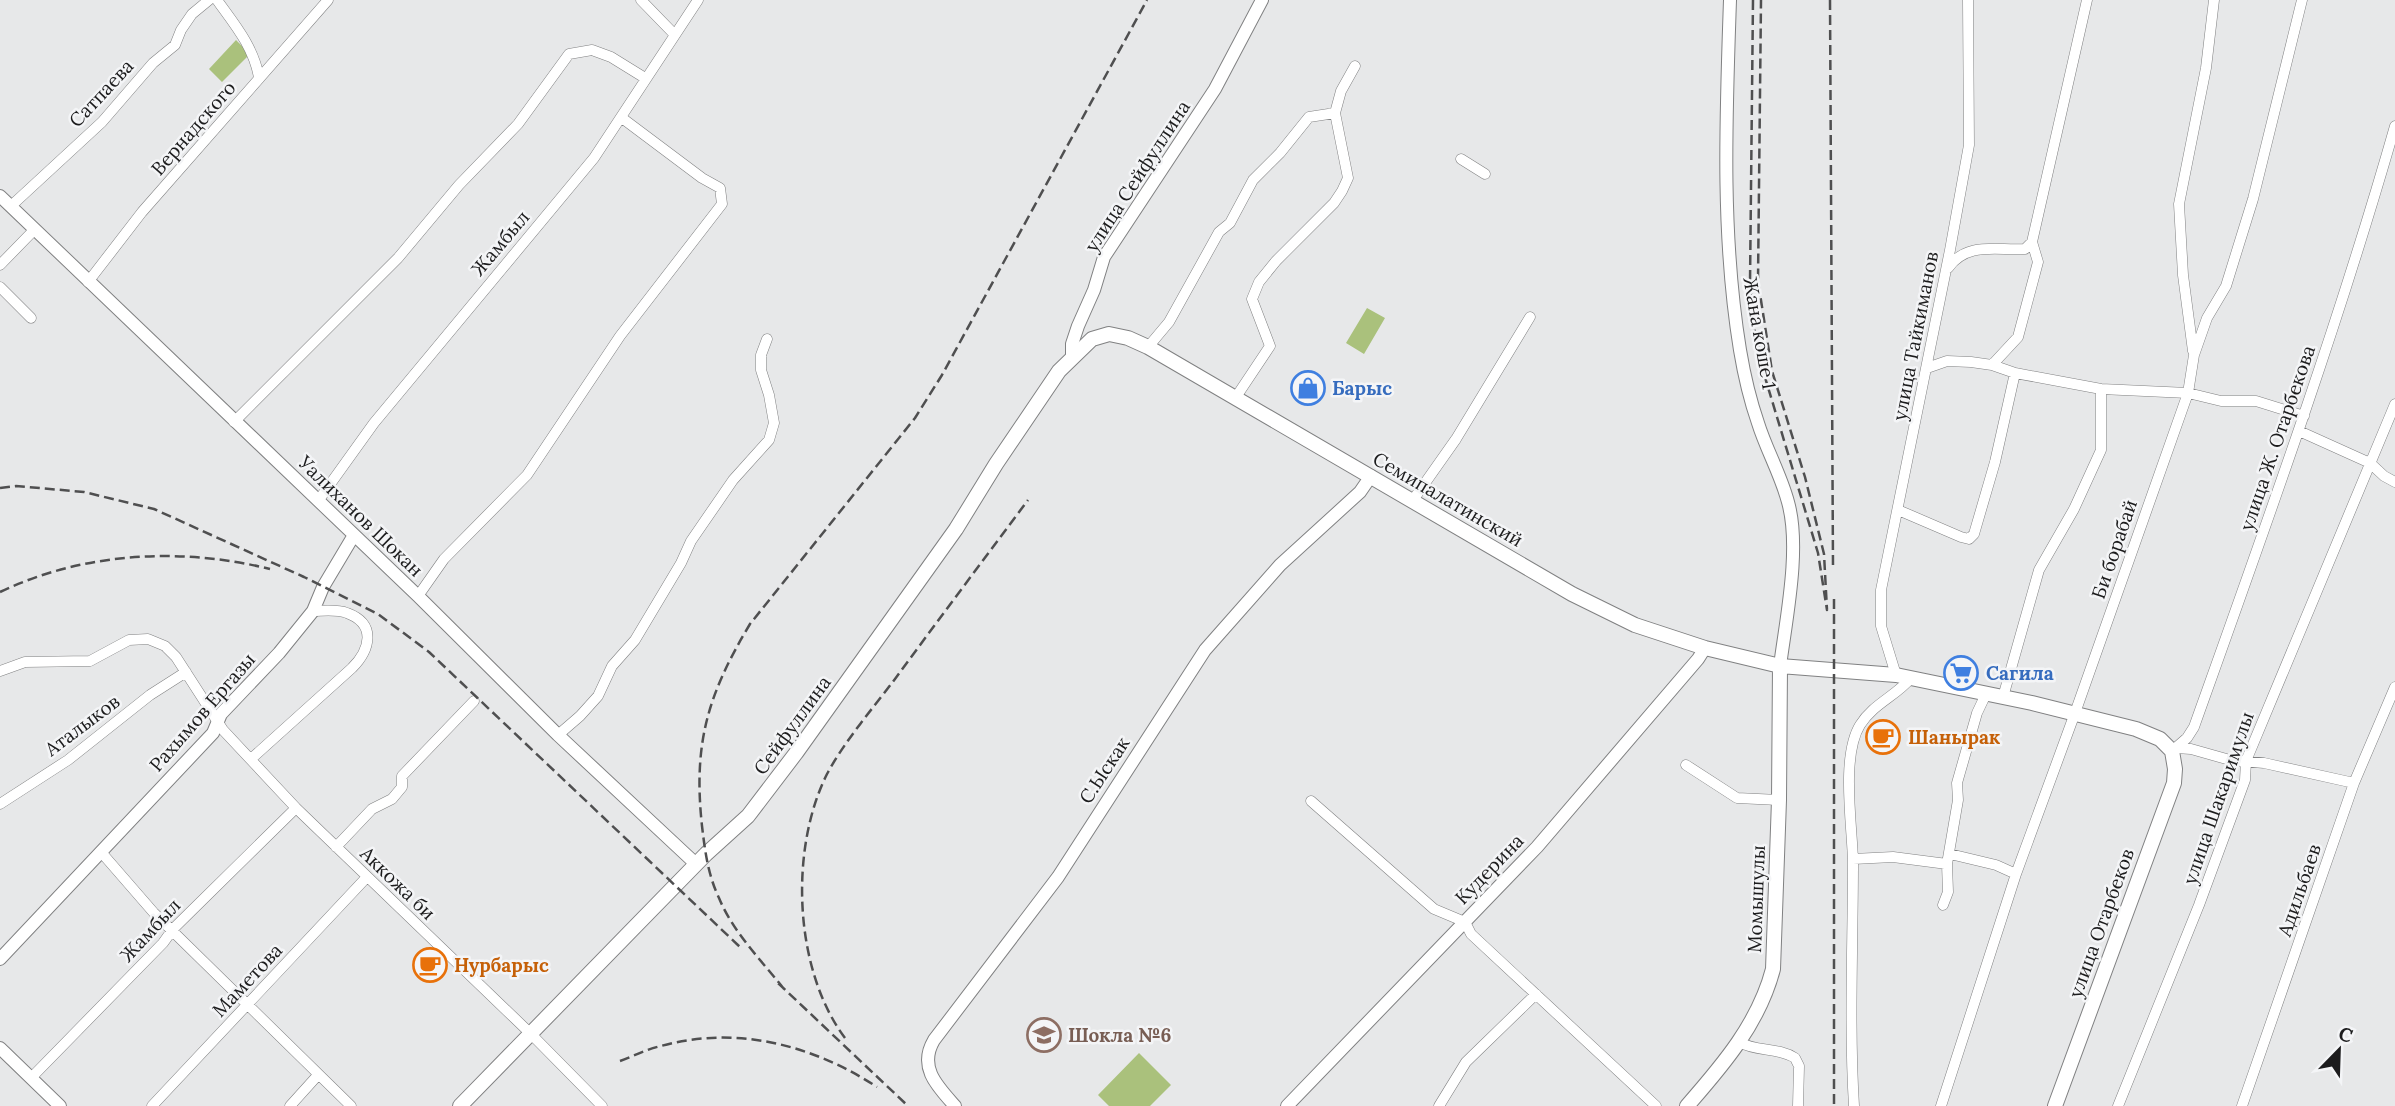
<svg xmlns="http://www.w3.org/2000/svg" width="2395" height="1106" viewBox="0 0 2395 1106" font-family="Lora,serif">
<rect width="100%" height="100%" fill="#e7e8e9"/>
<path fill="#aac17c" d="M236 40 250 54 222 82 209 69Z
M1367 308 1385 318 1364 354 1346 343Z
M1139 1053 1171 1085 1150 1106H1109L1098 1095Z"/>
<g fill="none" stroke-linecap="round" stroke-linejoin="round">
<g stroke="#808182" stroke-width="11">
<path id="minor" d="M217 0C235 25 253 46 259 77
M641 0 674 34
M1461 159 1485 174
M11 206 102 122 153 63 175 45 181 30 192 14 209 0
M0 265 35 229
M1948 268C1967 241 1997 251 2025 249L2032 242
M88 282 142 212 328 0
M0 287 31 318
M1148 347 1169 322 1219 232 1230 223 1253 180 1280 153 1309 117 1335 113
M2193 351 2183 275 2179 204 2206 68 2214 0
M1992 365 2018 337 2038 262 2032 242 2087 0
M1927 368 1947 361 1971 362 1992 365 2015 373 2101 389 2188 393 2221 401H2256L2304 416
M1236 397 1270 346 1252 299 1259 282 1276 261 1334 203 1342 191 1348 178 1335 113 1341 91 1355 66
M234 422 398 258 459 185 518 124 569 54 592 50 611 57 645 78
M2299 431 2370 463 2384 476 2395 482
M1413 500 1456 439 1530 317
M318 501 374 423 594 158 698 0
M1898 510 1961 537 1969 539 1974 534 1995 462 2015 373
M418 596 444 559 527 475 620 336 722 204 720 188 702 178 622 118
M0 671 25 662 90 661 129 640 148 639 165 646 176 657 223 730 296 808 532 1035 602 1106
M1896 675 1881 626V590L1950 250 1969 145 1968 0
M2003 697 2039 570 2074 509 2101 450V389
M558 735 580 716 598 696 612 666 635 640 681 563 691 541 733 480 769 440 774 423 769 395 761 370V355L767 339
M2176 748 2191 749 2230 760 2264 763 2354 783
M2172 751 2187 738 2194 727C2265 528 2337 329 2395 126
M251 759 352 668C370 650 377 624 347 613 337 609 323 611 313 611
M1686 765 1737 798 1779 800
M1311 801 1434 909 1465 922 1471 934 1656 1106
M0 804 68 760 150 695 186 672
M336 847 372 809 392 799 402 787V776L474 701
M101 852 154 913 351 1106
M1950 854 1996 865 2016 874
M1853 859 1893 857 1947 864
M1943 905 1948 892 1947 864 1958 800 1957 783 1977 713 1986 694
M1739 1042C1756 1052 1778 1047 1795 1058L1799 1066 1798 1106
M31 1078 163 943 173 929 296 808
M152 1106 366 878
M290 1106 318 1075
M1439 1106 1466 1062 1536 994
M1854 1106C1849 1025 1853 943 1853 861 1852 824 1841 756 1860 725 1873 704 1896 696 1911 678
M1941 1106 2016 874 2075 713 2188 393 2194 355 2207 318 2226 286 2253 199 2302 0
M2118 1106 2199 905 2245 780 2246 761 2395 404
M2242 1106 2354 783 2395 687"/>
</g>
<g stroke="#808182" stroke-width="14">
<path id="tertiary" d="M1730 0C1726 117 1721 234 1740 350 1744 374 1750 400 1758 423 1766 449 1781 475 1788 502 1801 548 1786 619 1780 666
M0 196 418 596 558 735 696 864
M1072 356V344L1078 326 1094 290 1104 257 1215 89 1262 0
M0 959 213 733 221 714 279 653 313 611 323 587 354 535
M0 1048 60 1106
M955 1106C937 1086 918 1067 934 1040L1058 877 1205 650 1280 565 1360 492 1371 476
M1287 1106 1537 847 1698 659 1705 648"/>
</g>
<g stroke="#808182" stroke-width="16">
<path id="secondary" d="M460 1106 706 854 748 816 796 753 956 529 996 464 1059 371 1092 339 1109 334 1128 338 1148 347 1572 594 1635 625 1705 648 1780 666 1896 675 2032 703 2136 729 2160 739 2172 751 2175 769 2174 783 2055 1106
M1687 1106C1723 1065 1759 1023 1773 969L1779 800 1780 666"/>
</g>
<use href="#minor" stroke="#fff" stroke-width="10"/>
<use href="#tertiary" stroke="#fff" stroke-width="12"/>
<use href="#secondary" stroke="#fff" stroke-width="14"/>
<path stroke="#4f4f50" stroke-width="2.5" stroke-dasharray="10 5" stroke-linecap="butt" d="M1753 0 1750 283 1754 327 1764 374 1818 553 1827 610 1824 554 1805 477 1772 371 1758 281 1761 0
M1830 0 1833 567
M0 488 16 486 84 492 154 509 304 577 378 614 429 652 740 947
M0 592C84 552 181 547 270 569
M1834 599V1106
M778 983 908 1106
M784 989C761 960 733 932 719 898 708 875 705 851 702 826 693 743 708 694 750 624L915 418 942 375 1147 0
M845 1038C794 970 789 850 827 774 844 742 873 708 895 679 939 619 984 559 1028 500
M620 1061C634 1056 647 1049 661 1046 736 1025 813 1045 877 1087"/>
</g>
<defs>
<g id="shop-ring" transform="scale(1.75)"><circle r="9.5" fill="#f4f5f7" stroke="#3f7fe0" stroke-width="1.5"/><path d="M-5-2.5h2.3a2.7 3.5 0 0 1 5.4 0H5L5.5 6h-11ZM-1.5-2.5h3a1.5 2.3 0 0 0-3 0Z" fill="#3f7fe0"/></g>
<g id="supermarket-ring" transform="scale(1.75)"><circle r="9.5" fill="#f4f5f7" stroke="#3f7fe0" stroke-width="1.5"/><path d="M-6-5.5h2.5l.6 2H6L4.5 2H-2.5L-4.4-4H-6ZM-1.5 3.2a1.3 1.3 0 1 0 .1 0ZM3 3.2a1.3 1.3 0 1 0 .1 0Z" fill="#3f7fe0"/></g>
<g id="cafe-ring" transform="scale(1.75)"><circle r="9.5" fill="#f4f5f7" stroke="#e8710a" stroke-width="1.5"/><path d="M-5.5-4.5H6V0H3Q3 3.5 0 3.5H-2.5Q-5.5 3.5-5.5 0ZM3-3.2v2h1.7v-2ZM-6 4.5H4V6H-6Z" fill="#e8710a"/></g>
<g id="school-ring" transform="scale(1.75)"><circle r="9.5" fill="#f4f5f7" stroke="#8d6e63" stroke-width="1.5"/><path d="M0-5L7-2L0 1L-7-2ZM-4 1L0 2.5L4 1V4Q0 6-4 4Z" fill="#8d6e63"/></g>
</defs>
<g fill-rule="evenodd">
<use href="#shop-ring" x="1308" y="388"/>
<use href="#supermarket-ring" x="1961" y="673"/>
<use href="#cafe-ring" x="1883" y="737"/>
<use href="#cafe-ring" x="430" y="965"/>
<use href="#school-ring" x="1044" y="1035"/>
</g>
<g text-anchor="middle" dominant-baseline="central" stroke-width="5" stroke-linejoin="round" paint-order="stroke">
<g font-size="19" fill="#1c1c1d" stroke="#f4f5f7">
<text transform="translate(101 93) rotate(-47)">Сатпаева</text>
<text transform="translate(193 128) rotate(-49)">Вернадского</text>
<text transform="translate(1137 176) rotate(-57)">улица Сейфуллина</text>
<text transform="translate(500 243) rotate(-50)">Жамбыл</text>
<text transform="translate(1760 333) rotate(80)">Жана коше 1</text>
<text transform="translate(1915 336) rotate(-79)">улица Тайкиманов</text>
<text transform="translate(2277 438) rotate(-71)">улица Ж. Отарбекова</text>
<text transform="translate(1448 499) rotate(30)">Семипалатинский</text>
<text transform="translate(361 516) rotate(44)">Уалиханов Шокан</text>
<text transform="translate(2114 549) rotate(-71)">Би борабай</text>
<text transform="translate(202 712) rotate(-49)">Рахымов Ергазы</text>
<text transform="translate(82 725) rotate(-37)">Аталыков</text>
<text transform="translate(792 725) rotate(-54)">Сейфуллина</text>
<text transform="translate(1104 770) rotate(-57)">С.Ыскак</text>
<text transform="translate(2218 798) rotate(-71)">улица Шакаримулы</text>
<text transform="translate(1489 869) rotate(-46)">Кудерина</text>
<text transform="translate(398 883) rotate(44)">Аккожа би</text>
<text transform="translate(2299 890) rotate(-71)">Адильбаев</text>
<text transform="translate(1756 899) rotate(-88)">Момышулы</text>
<text transform="translate(2101 923) rotate(-70)">улица Отарбеков</text>
<text transform="translate(150 930) rotate(-47)">Жамбыл</text>
<text transform="translate(247 980) rotate(-47)">Маметова</text>
</g>
<g font-size="19" font-weight="bold" fill="#366cbe" stroke="#f4f5f7" text-anchor="start">
<text x="1332" y="388">Барыс</text>
<text x="1986" y="673">Сагила</text>
</g>
<g font-size="19" font-weight="bold" fill="#c56008" stroke="#f4f5f7" text-anchor="start">
<text x="1908" y="737">Шанырак</text>
<text x="454" y="965">Нурбарыс</text>
</g>
<g font-size="19" font-weight="bold" fill="#785e54" stroke="#f4f5f7" text-anchor="start">
<text x="1068" y="1035">Шокла №6</text>
</g>
</g>
<g transform="translate(2339 1050) rotate(23)" stroke="#f4f5f7" stroke-width="5" paint-order="stroke">
<path d="M0-5L12 26L0 18L-12 26Z" fill="#1c1c1d"/>
<text y="-10" font-size="19" font-weight="bold" text-anchor="middle" fill="#1c1c1d">С</text>
</g>
</svg>
